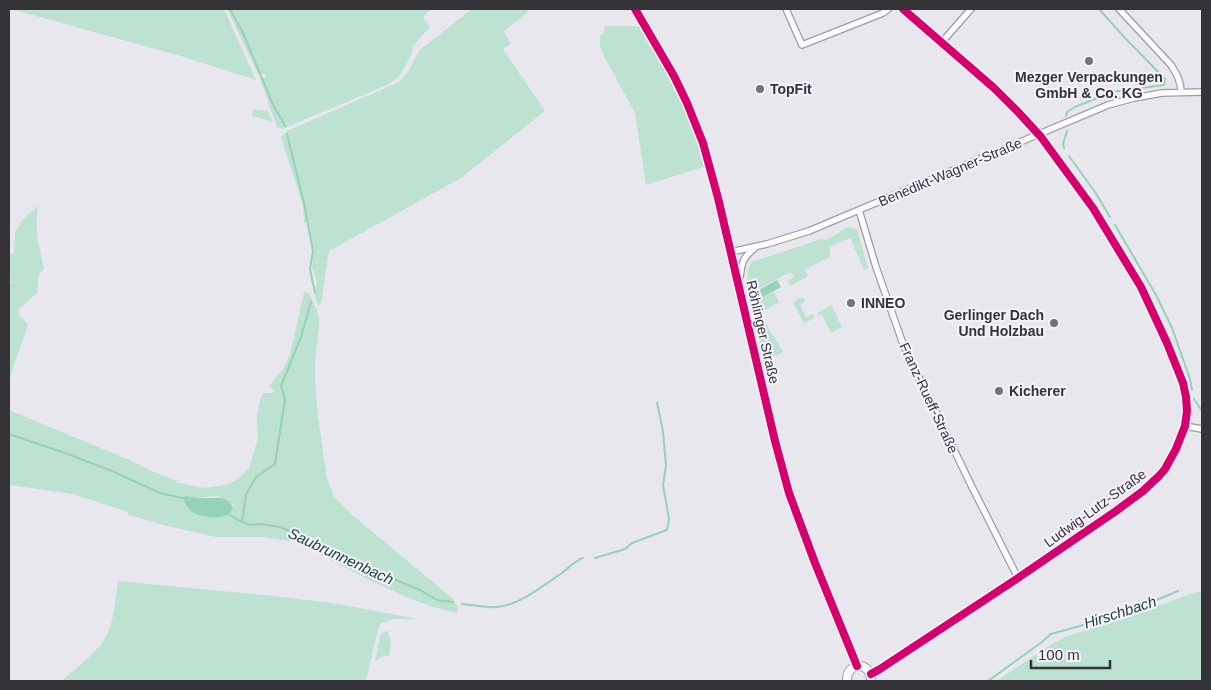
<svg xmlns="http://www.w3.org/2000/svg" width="1211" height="690" viewBox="0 0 1211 690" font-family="Helvetica,sans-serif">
<rect width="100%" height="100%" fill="#e8e7ed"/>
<path fill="#bde2d2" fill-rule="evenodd" d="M11 9H224L256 80 184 57Z
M227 9H431L423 17 430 27 413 46 412 53 401 74 395 80 387 85 282 129 277 127 260 79 266 77 265 74H258Z
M472 9H526L528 12 504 31 511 44 503 49 545 111 461 178 329 251 321 304 318 306C314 297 314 290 317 281L312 268 314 251 309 224 304 223 303 206 281 137 287 131 399 82 408 72 415 57 421 49Z
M605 26H641L675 85 694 131 706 166 646 185 635 113 605 58 600 46V36L604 34Z
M253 109 268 111 273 122 252 116Z
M38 206C34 230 39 246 44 269L39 274 37 293 31 298 18 310 19 315 28 325 14 365 9 382V286L12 282 9 280 11 273 9 272V254L14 253 15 232 24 218Z
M849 227 857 229 868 268 864 270 850 238 830 247V257L805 269 808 276 791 286 788 281 794 277 790 272 758 289 762 298 774 292 779 302 754 316C750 302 744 275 751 262L798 247 820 239 825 240 834 236 845 228Z
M304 292 309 293 317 311 319 319V328L315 360V379L318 417 327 479 335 498 351 514 452 598 457 606 458 613 433 607 411 599 367 579 297 542 263 537H216L163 525 129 515 128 512 73 494 9 485V410L127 459 152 471 178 481 174 482 203 488 225 485 238 479 249 468 258 438 257 417 259 404 263 393H272L274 391 269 386 283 369 290 355ZM218 496 235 506 223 517 193 511 184 498Z
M801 297 804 298 805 301 800 305 806 317 812 314 814 316 813 319 804 323 793 302Z
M831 305 842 327 831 333 822 315 819 316 818 313Z
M762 317 783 352 765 361 755 322Z
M118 581 264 595 332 603 419 619H394L381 623 377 633 366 681H62C78 666 99 652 108 632 115 617 115 598 118 581Z
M1197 592H1202V681H997L1048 646 1067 636 1126 618 1179 598Z
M388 631 391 643 389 656 380 657 375 662 380 636 384 632Z"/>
<path fill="#95d2b7" d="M777 280 781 287 763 297 759 290Z
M185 496C191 497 198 498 205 498 217 498 226 495 233 507 232 511 229 515 225 516 216 519 200 517 192 512 188 508 185 504 183 498Z"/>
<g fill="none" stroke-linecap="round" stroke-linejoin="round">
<path stroke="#95d2b7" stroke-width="2" d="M230 9 243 33 274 107 281 118 285 126
M1066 116 1067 112 1075 107 1112 92 1164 85 1165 79 1125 38 1099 9
M287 134 304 203 313 251 310 269 315 293
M1064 148 1063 144 1067 131
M1069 156 1095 192 1110 217
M1115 225 1156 295 1172 328 1190 379 1192 390
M1194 399 1202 411
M9 434 65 453 112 471 160 493 183 498
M228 514 242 522 250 525 260 524 280 527 333 549 372 570 420 590 437 600 453 602
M242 522 246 495 256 477 275 464 285 399 281 386 301 337 311 302
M595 558 625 549 632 543 667 530 669 519 663 485 666 466 663 431 657 403
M462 604C473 605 486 608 497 607 519 605 543 586 562 573 567 569 577 559 583 558
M988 681 1042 642 1051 634 1123 614 1178 591"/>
<g stroke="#9e9ea2" stroke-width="8">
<path id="minor" d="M786 9 802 45 883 13 888 9
M1119 9 1171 65C1176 73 1181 81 1181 92
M942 42 971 9
M859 210 876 267 903 344 972 487 1018 578
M731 252 767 244 809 231 1108 105 1134 98 1162 93 1202 92
M738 281C742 275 740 271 742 265 744 257 749 253 755 248
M1185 426 1202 429
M871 674 880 669 1018 578 1116 511 1143 491 1159 476 1165 469 1176 449 1185 426 1187 411 1186 397 1183 383 1167 343 1141 287 1093 208 1041 137 1019 113 994 88 903 9"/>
</g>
<g stroke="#9e9ea2" stroke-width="10">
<path id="tertiary" d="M635 9 674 76 687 103 703 143 718 198 775 441 789 493 815 563 857 666
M847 681C846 661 872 661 871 681"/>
</g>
<use href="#minor" stroke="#fcfbfc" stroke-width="5.5"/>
<use href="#tertiary" stroke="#fcfbfc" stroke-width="8"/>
<g stroke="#f5f2fc" stroke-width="11">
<path id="cycleway" d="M635 9 674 76 687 103 703 143 718 198 775 441 789 493 815 563 857 666
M871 674 880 669 1018 578 1116 511 1143 491 1159 476 1165 469 1176 449 1185 426 1187 411 1186 397 1183 383 1167 343 1141 287 1093 208 1041 137 1019 113 994 88 903 9"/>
</g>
<use href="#cycleway" stroke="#d6006c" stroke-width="8"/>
</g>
<g fill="#737277" stroke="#f5f2fc" stroke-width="2">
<circle cx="1089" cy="61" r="5"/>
<circle cx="760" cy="89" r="5"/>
<circle cx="851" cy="303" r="5"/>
<circle cx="1054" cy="323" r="5"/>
<circle cx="999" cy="391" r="5"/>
</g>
<g text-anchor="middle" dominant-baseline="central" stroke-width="4" stroke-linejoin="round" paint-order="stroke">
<g font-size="14" font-weight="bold" fill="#343337" stroke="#f5f2fc" text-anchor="start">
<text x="1089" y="77" text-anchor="middle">Mezger Verpackungen<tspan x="1089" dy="16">GmbH &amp; Co. KG</tspan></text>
<text x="770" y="89">TopFit</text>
<text x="861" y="303">INNEO</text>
<text x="1044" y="315" text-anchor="end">Gerlinger Dach<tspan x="1044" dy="16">Und Holzbau</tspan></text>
<text x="1009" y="391">Kicherer</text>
</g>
<g font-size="14" fill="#343337" stroke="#f5f2fc">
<text transform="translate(950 172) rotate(-23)">Benedikt-Wagner-Straße</text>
<text transform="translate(763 332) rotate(77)">Röhlinger Straße</text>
<text transform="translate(929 398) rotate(65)">Franz-Rueff-Straße</text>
<text transform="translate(1095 508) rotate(-36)">Ludwig-Lutz-Straße</text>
</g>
<g font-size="15" font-style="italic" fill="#1d4332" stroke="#f5f2fc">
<text transform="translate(341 556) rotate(25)">Saubrunnenbach</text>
<text transform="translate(1120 612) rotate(-18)">Hirschbach</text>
</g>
</g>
<rect width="1211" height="690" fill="none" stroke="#343337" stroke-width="20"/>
<path d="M1031 660v8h79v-8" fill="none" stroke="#343337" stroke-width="2.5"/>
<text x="1038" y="660" font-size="15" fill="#343337" stroke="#f5f2fc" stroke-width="4" paint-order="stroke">100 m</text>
</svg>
